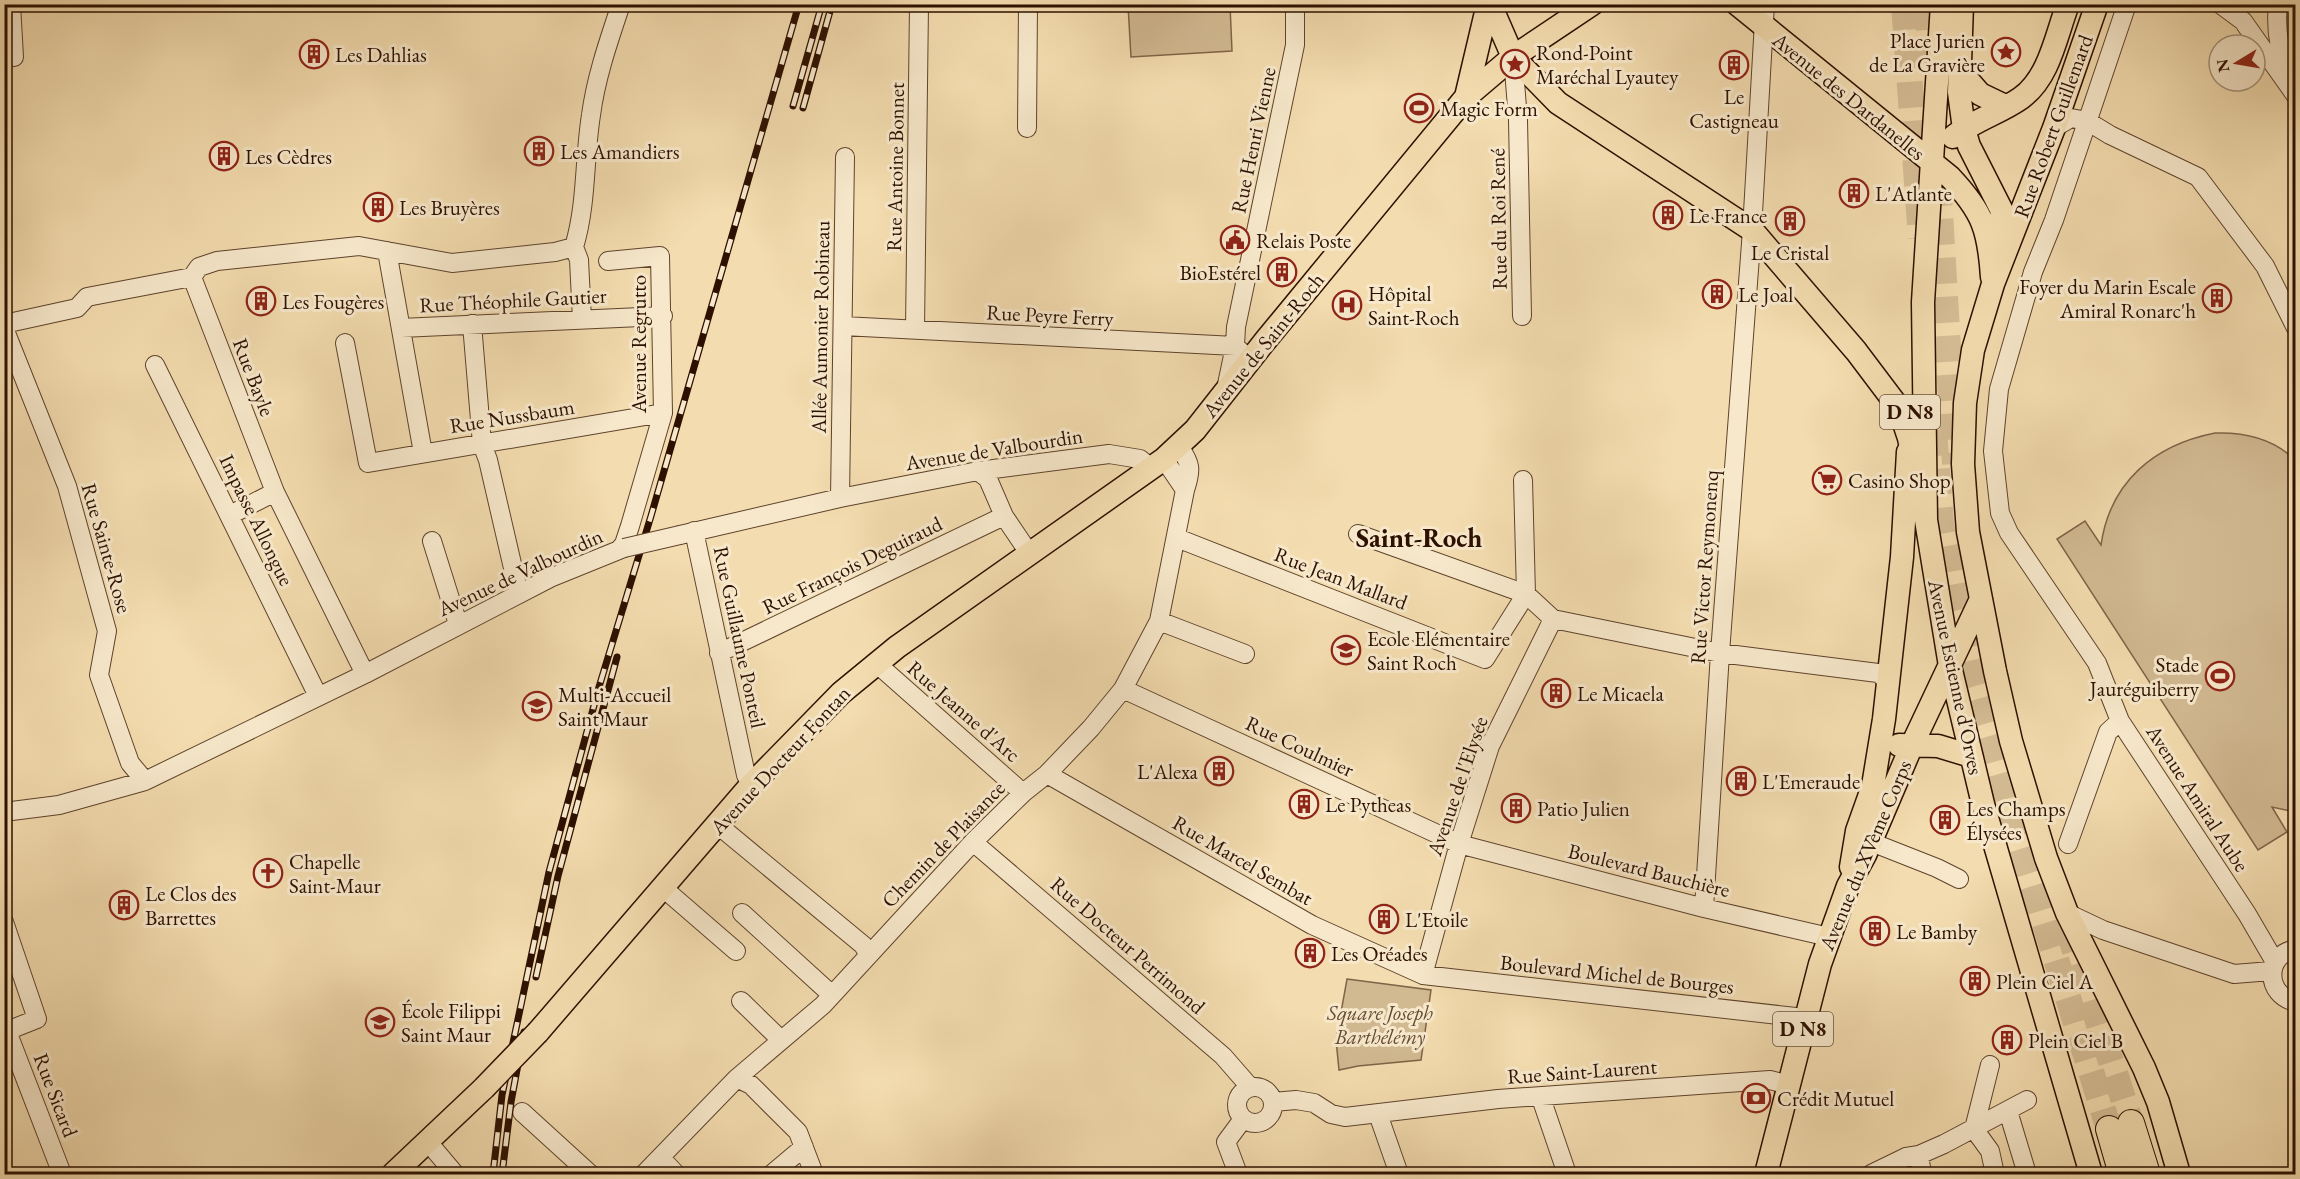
<svg xmlns="http://www.w3.org/2000/svg" width="2300" height="1179" viewBox="0 0 2300 1179" font-family="'EB Garamond',serif">
<rect width="100%" height="100%" fill="#f3dcaf"/>
<filter id="stains"><feTurbulence type="fractalNoise" baseFrequency=".00333" numOctaves="4"/><feColorMatrix values="0 0 0 0 .2 0 0 0 0 .09 0 0 0 0 .02 0 0 0 .5 -.17"/></filter>
<radialGradient id="worn" r=".72"><stop offset=".6" stop-color="#630" stop-opacity="0"/><stop offset="1" stop-color="#630" stop-opacity=".3"/></radialGradient>
<path fill="#d1b991" stroke="#7f6448" stroke-width="1.5" d="M1093 5H1230L1232 51 1131 57 1128 5 1093 7Z
M2215 433C2245 432 2274 439 2295 460V812L2272 807 2287 832 2258 850 2057 539 2085 521 2101 545C2110 482 2154 445 2215 433Z
M1347 979 1431 990 1421 1060 1358 1066 1339 1070 1336 1040Z"/>
<g fill="none" stroke-linecap="round" stroke-linejoin="round">
<path stroke="#d5bd95" stroke-width="26" stroke-dasharray="26 13" stroke-linecap="butt" d="M1904 4 1921 238
M1927 4 1931 65
M1938 180 1955 464
M1934 430 1941 524 1957 609 1974 682 2021 847 2109 1129
M2067 926 2131 1123"/>
<g stroke="#5e432c" stroke-width="20">
<path id="minor" d="M11 4 14 57
M2127 4 2054 220 2033 272 1999 389 1993 451 2000 513 2009 533 2097 663 2120 721 2247 914 2275 962
M2220 4 2243 21 2296 96
M2278 4C2275 29 2279 50 2287 73
M1513 57 1518 120 1522 316
M1027 128 1028 4
M2054 128 2071 118 2087 121 2110 135 2198 177 2265 266 2296 328
M574 247C587 204 584 159 591 115 596 77 609 40 621 4
M574 247 579 260 582 320
M387 251 423 453
M608 261 660 256 663 413 630 526 624 544 619 550
M192 277 275 492 365 674
M4 324 77 308 87 297 192 277 199 267 217 261 359 246 452 263 555 252 574 247
M472 324 482 444 488 460 519 594
M843 326 1235 346 1250 360
M4 328 67 486 107 631 99 675 130 763 145 781
M401 328 663 316
M915 330 919 4
M345 343 368 463 663 413
M155 365 318 696
M1226 389 1235 346 1236 327 1295 45V4
M1164 459 1185 490
M978 471 988 479 1004 516 1029 553
M1523 480 1526 594
M840 498 845 157
M230 515 275 492
M694 531 746 775 751 785
M1358 534 1526 594 1553 619 1720 653 1878 673 1888 681
M680 535 840 498 978 471 1109 454 1140 459 1151 468
M1177 538 1485 659 1526 594
M432 541 458 624
M1159 621 1245 654
M719 653 1004 516
M876 663 1023 793
M1123 689 1459 844 1704 908 1829 937
M1047 774 1312 925 1423 975 1805 1018
M4 812 59 805 145 781 365 674 550 578 624 548
M718 825 863 945 869 955
M973 842 1223 1056 1250 1087
M1871 842 1937 868 1959 879
M2068 844 2108 732 2120 721
M662 887 736 951
M1704 908 1720 653 1752 230 1765 4
M742 913 832 995
M2067 913 2103 930 2234 974 2271 971
M4 922 37 1019 7 1031 62 1174
M2296 949C2264 954 2265 996 2296 1002
M1423 975 1459 844 1490 746 1553 619
M741 1001 781 1040
M1990 1065 1974 1129 1990 1151 1995 1174
M737 1078 751 1085 798 1132 814 1174
M1237 1105a18 18 0 1 1 36 0a18 18 0 1 1-36 0Z
M1541 1098 1567 1174
M1273 1102 1296 1100 1314 1103 1331 1114 1345 1117 1498 1099 1770 1080 1789 1085
M2008 1111 2027 1174
M522 1112 590 1174
M1378 1114 1399 1174
M428 1142 455 1174
M1919 1155 1922 1174
M661 1158 676 1174
M644 1174 737 1078 823 1005 973 842 1023 793 1047 774 1091 728 1123 689 1159 621 1185 490C1192 469 1191 464 1179 446
M772 1174 804 1147
M1238 1174 1226 1142 1243 1119
M1871 1174 1906 1157 1919 1155 1944 1144 2027 1100"/>
</g>
<g stroke="#2d1000" stroke-width="25">
<path id="major" d="M1490 4 1513 57 1558 103 1752 230 1856 351 1899 408 1909 438 1915 468
M1737 4 1950 177C1983 212 1989 230 1992 277
M1942 4 1923 302 1926 520 1950 666 1983 804 2091 1174
M1962 4 1959 92 1964 129 1969 146 2001 209 2007 245
M2097 4 2054 128 1993 284 1973 350 1965 403 1963 464 1968 532 1995 671 2011 741 2046 858 2067 913 2144 1068 2158 1102 2179 1174
M1960 71 1980 94 2005 106
M1466 97 1488 4
M1953 137C1974 120 2000 113 2021 98 2050 77 2056 35 2068 4
M1899 745 1938 746 1971 756
M1851 867 1857 831 1873 786 1884 719 1902 557 1908 452
M538 1032 751 785 841 693 897 647 1164 459 1195 430 1265 341 1466 97 1513 57 1592 4
M393 1174 484 1088
M1766 1174 1820 964 1848 886 1865 855 1912 745 1981 599"/>
</g>
<g stroke="#2d1000" stroke-width="28">
<path id="highway" d="M2131 1123 2147 1174
M2109 1129 2122 1174"/>
</g>
<use href="#minor" stroke="#f7e8cb" stroke-width="18"/>
<use href="#major" stroke="#f3dcaf" stroke-width="22"/>
<use href="#highway" stroke="#f3dcaf" stroke-width="26"/>
<g stroke="#2d1000" stroke-width="7">
<path id="rail" d="M793 106 822 4
M803 108 832 4
M536 977 558 876 617 657
M493 1174 502 1095 549 872 599 687 651 516 799 4
M502 1174 511 1102 524 1032"/>
</g>
<use href="#rail" stroke="#f7e8cb" stroke-width="4.5" stroke-dasharray="14" stroke-linecap="butt"/>
<g stroke="#5e432c" stroke-width="20" stroke-linecap="butt">
<path id="minor-bridge" d="M624 548 680 535"/>
</g>
<g stroke="#2d1000" stroke-width="25" stroke-linecap="butt">
<path id="major-bridge" d="M484 1088 538 1032"/>
</g>
<use href="#minor-bridge" stroke="#f7e8cb" stroke-width="18"/>
<use href="#major-bridge" stroke="#f3dcaf" stroke-width="22"/>
</g>
<defs>
<g id="sight-ring" transform="scale(1.5)"><circle r="9.5" fill="#f7e8cb" stroke="#8f2418" stroke-width="1.5"/><path d="M0-6L1.8-2.2L6-1.7L2.9 1.2L3.7 5.4L0 3.3L-3.7 5.4L-2.9 1.2L-6-1.7L-1.8-2.2Z" fill="#8f2418"/></g>
<g id="building-ring" transform="scale(1.5)"><circle r="9.5" fill="#f7e8cb" stroke="#8f2418" stroke-width="1.5"/><path d="M-4-6H4V6H1V3H-1V6H-4ZM-2.5-4.3h1.7v1.8h-1.7ZM.8-4.3h1.7v1.8H.8ZM-2.5-1h1.7V.8h-1.7ZM.8-1h1.7V.8H.8Z" fill="#8f2418"/></g>
<g id="stadium-ring" transform="scale(1.5)"><circle r="9.5" fill="#f7e8cb" stroke="#8f2418" stroke-width="1.5"/><path d="M0-5a6.5 5 0 1 0 0 10a6.5 5 0 1 0 0-10ZM-3.5-1.8h7v3.6h-7Z" fill="#8f2418"/></g>
<g id="civic-ring" transform="scale(1.5)"><circle r="9.5" fill="#f7e8cb" stroke="#8f2418" stroke-width="1.5"/><path d="M-.6-6.5H3V-4.5H.6V-3L4-1V1h2V6H-6V1h2V-1L-.6-3ZM-1.2 2.5V6h2.4V2.5Z" fill="#8f2418"/></g>
<g id="hospital-ring" transform="scale(1.5)"><circle r="9.5" fill="#f7e8cb" stroke="#8f2418" stroke-width="1.5"/><path d="M-5-5h3v3.5h4V-5h3V5h-3V1.5h-4V5h-3Z" fill="#8f2418"/></g>
<g id="supermarket-ring" transform="scale(1.5)"><circle r="9.5" fill="#f7e8cb" stroke="#8f2418" stroke-width="1.5"/><path d="M-6-5.5h2.5l.6 2H6L4.5 2H-2.5L-4.4-4H-6ZM-1.5 3.2a1.3 1.3 0 1 0 .1 0ZM3 3.2a1.3 1.3 0 1 0 .1 0Z" fill="#8f2418"/></g>
<g id="school-ring" transform="scale(1.5)"><circle r="9.5" fill="#f7e8cb" stroke="#8f2418" stroke-width="1.5"/><path d="M0-5L7-2L0 1L-7-2ZM-4 1L0 2.5L4 1V4Q0 6-4 4Z" fill="#8f2418"/></g>
<g id="church-ring" transform="scale(1.5)"><circle r="9.5" fill="#f7e8cb" stroke="#8f2418" stroke-width="1.5"/><path d="M-1.2-6h2.4v3.5h3.3v2.4h-3.3V6h-2.4V-.1h-3.3v-2.4h3.3Z" fill="#8f2418"/></g>
<g id="bank-ring" transform="scale(1.5)"><circle r="9.5" fill="#f7e8cb" stroke="#8f2418" stroke-width="1.5"/><path d="M-6-4H6V4H-6ZM0-2.3a2.3 2.3 0 1 0 0 4.6a2.3 2.3 0 1 0 0-4.6Z" fill="#8f2418"/></g>
</defs>
<g fill-rule="evenodd">
<use href="#sight-ring" x="2006" y="52"/>
<use href="#building-ring" x="314" y="54"/>
<use href="#sight-ring" x="1515" y="64"/>
<use href="#building-ring" x="1734" y="65"/>
<use href="#stadium-ring" x="1419" y="108"/>
<use href="#building-ring" x="539" y="151"/>
<use href="#building-ring" x="224" y="156"/>
<use href="#building-ring" x="1854" y="193"/>
<use href="#building-ring" x="378" y="207"/>
<use href="#building-ring" x="1668" y="215"/>
<use href="#building-ring" x="1790" y="221"/>
<use href="#civic-ring" x="1235" y="240"/>
<use href="#building-ring" x="1282" y="272"/>
<use href="#building-ring" x="1717" y="294"/>
<use href="#building-ring" x="2217" y="298"/>
<use href="#building-ring" x="261" y="301"/>
<use href="#hospital-ring" x="1347" y="305"/>
<use href="#supermarket-ring" x="1827" y="480"/>
<use href="#school-ring" x="1346" y="650"/>
<use href="#stadium-ring" x="2220" y="676"/>
<use href="#building-ring" x="1556" y="693"/>
<use href="#school-ring" x="537" y="706"/>
<use href="#building-ring" x="1219" y="771"/>
<use href="#building-ring" x="1741" y="781"/>
<use href="#building-ring" x="1304" y="804"/>
<use href="#building-ring" x="1516" y="808"/>
<use href="#building-ring" x="1945" y="820"/>
<use href="#church-ring" x="268" y="873"/>
<use href="#building-ring" x="124" y="905"/>
<use href="#building-ring" x="1384" y="919"/>
<use href="#building-ring" x="1875" y="931"/>
<use href="#building-ring" x="1310" y="953"/>
<use href="#building-ring" x="1975" y="981"/>
<use href="#school-ring" x="380" y="1022"/>
<use href="#building-ring" x="2007" y="1040"/>
<use href="#bank-ring" x="1756" y="1098"/>
</g>
<g text-anchor="middle" dominant-baseline="central" stroke-width="6" stroke-linejoin="round" paint-order="stroke">
<g fill="#f7e8cb" stroke="#6a513d" stroke-width="1.5">
<rect x="1880" y="395" width="60" height="34" rx="4.5"/>
<rect x="1773" y="1012" width="60" height="34" rx="4.5"/>
</g>
<g font-size="20" font-weight="bold" fill="#2d1000">
<text x="1910" y="412">D N8</text>
<text x="1803" y="1029">D N8</text>
</g>
<g font-size="21" fill="#2d1000" stroke="#f7e8cb" text-anchor="start">
<text x="1985" y="40" text-anchor="end">Place Jurien<tspan x="1985" dy="24">de La Gravière</tspan></text>
<text x="1536" y="52">Rond-Point<tspan x="1536" dy="24">Maréchal Lyautey</tspan></text>
<text x="335" y="54">Les Dahlias</text>
<text x="1734" y="96" text-anchor="middle">Le<tspan x="1734" dy="24">Castigneau</tspan></text>
<text x="1440" y="108">Magic Form</text>
<text x="560" y="151">Les Amandiers</text>
<text x="245" y="156">Les Cèdres</text>
<text x="1875" y="193">L'Atlante</text>
<text x="399" y="207">Les Bruyères</text>
<text x="1689" y="215">Le France</text>
<text x="1256" y="240">Relais Poste</text>
<text x="1790" y="252" text-anchor="middle">Le Cristal</text>
<text x="1261" y="272" text-anchor="end">BioEstérel</text>
<text x="2196" y="286" text-anchor="end">Foyer du Marin Escale<tspan x="2196" dy="24">Amiral Ronarc'h</tspan></text>
<text x="1368" y="293">Hôpital<tspan x="1368" dy="24">Saint-Roch</tspan></text>
<text x="1738" y="294">Le Joal</text>
<text x="282" y="301">Les Fougères</text>
<text x="1848" y="480">Casino Shop</text>
<text x="1367" y="638">Ecole Elémentaire<tspan x="1367" dy="24">Saint Roch</tspan></text>
<text x="2199" y="664" text-anchor="end">Stade<tspan x="2199" dy="24">Jauréguiberry</tspan></text>
<text x="1577" y="693">Le Micaela</text>
<text x="558" y="694">Multi-Accueil<tspan x="558" dy="24">Saint Maur</tspan></text>
<text x="1198" y="771" text-anchor="end">L'Alexa</text>
<text x="1762" y="781">L'Emeraude</text>
<text x="1325" y="804">Le Pytheas</text>
<text x="1537" y="808">Patio Julien</text>
<text x="1966" y="808">Les Champs<tspan x="1966" dy="24">Élysées</tspan></text>
<text x="289" y="861">Chapelle<tspan x="289" dy="24">Saint-Maur</tspan></text>
<text x="145" y="893">Le Clos des<tspan x="145" dy="24">Barrettes</tspan></text>
<text x="1405" y="919">L'Etoile</text>
<text x="1896" y="931">Le Bamby</text>
<text x="1331" y="953">Les Oréades</text>
<text x="1996" y="981">Plein Ciel A</text>
<text x="401" y="1010">École Filippi<tspan x="401" dy="24">Saint Maur</tspan></text>
<text x="2028" y="1040">Plein Ciel B</text>
<text x="1777" y="1098">Crédit Mutuel</text>
</g>
<g font-size="21" fill="#2d1000" stroke="#f7e8cb">
<text transform="translate(1849 96) rotate(39)">Avenue des Dardanelles</text>
<text transform="translate(2053 126) rotate(-70)">Rue Robert Guillemard</text>
<text transform="translate(1253 140) rotate(-78)">Rue Henri Vienne</text>
<text transform="translate(895 167) rotate(-89)">Rue Antoine Bonnet</text>
<text transform="translate(1498 219) rotate(-91)">Rue du Roi René</text>
<text transform="translate(513 300) rotate(-3)">Rue Théophile Gautier</text>
<text transform="translate(1050 315) rotate(3)">Rue Peyre Ferry</text>
<text transform="translate(820 327) rotate(-89)">Allée Aumonier Robineau</text>
<text transform="translate(638 344) rotate(-90)">Avenue Regrutto</text>
<text transform="translate(1263 345) rotate(-51)">Avenue de Saint-Roch</text>
<text transform="translate(254 377) rotate(69)">Rue Bayle</text>
<text transform="translate(512 416) rotate(-9)">Rue Nussbaum</text>
<text transform="translate(994 449) rotate(-9)">Avenue de Valbourdin</text>
<text transform="translate(257 520) rotate(64)">Impasse Allongue</text>
<text transform="translate(107 548) rotate(74)">Rue Sainte-Rose</text>
<text transform="translate(852 565) rotate(-26)">Rue François Deguiraud</text>
<text transform="translate(1704 567) rotate(-86)">Rue Victor Reymonenq</text>
<text transform="translate(520 572) rotate(-25)">Avenue de Valbourdin</text>
<text transform="translate(1341 578) rotate(21)">Rue Jean Mallard</text>
<text transform="translate(740 637) rotate(78)">Rue Guillaume Ponteil</text>
<text transform="translate(1956 677) rotate(78)">Avenue Estienne d'Orves</text>
<text transform="translate(964 711) rotate(41)">Rue Jeanne d'Arc</text>
<text transform="translate(1300 746) rotate(25)">Rue Coulmier</text>
<text transform="translate(780 760) rotate(-47)">Avenue Docteur Fontan</text>
<text transform="translate(1457 786) rotate(-71)">Avenue de l'Elysée</text>
<text transform="translate(2198 798) rotate(57)">Avenue Amiral Aube</text>
<text transform="translate(943 844) rotate(-46)">Chemin de Plaisance</text>
<text transform="translate(1865 855) rotate(-67)">Avenue du XVème Corps</text>
<text transform="translate(1243 860) rotate(30)">Rue Marcel Sembat</text>
<text transform="translate(1649 870) rotate(14)">Boulevard Bauchière</text>
<text transform="translate(1128 945) rotate(41)">Rue Docteur Perrimond</text>
<text transform="translate(1617 974) rotate(6)">Boulevard Michel de Bourges</text>
<text transform="translate(1582 1071) rotate(-4)">Rue Saint-Laurent</text>
<text transform="translate(56 1095) rotate(69)">Rue Sicard</text>
</g>
<g font-size="21" font-style="italic" fill="#664b33" stroke="#f7e8cb">
<text x="1380" y="1012">Square Joseph<tspan x="1380" dy="24">Barthélémy</tspan></text>
</g>
<g font-size="27" font-weight="bold" fill="#2d1000" stroke="#f7e8cb">
<text x="1419" y="537">Saint-Roch</text>
</g>
</g>
<rect width="2300" height="1179" fill="none" stroke="#f3dcaf" stroke-width="24"/>
<rect x="6" y="6" width="2288" height="1167" fill="none" stroke="#2d1000" stroke-width="3"/>
<rect x="12" y="12" width="2276" height="1155" fill="none" stroke="#2d1000" stroke-width="1.5"/>
<g transform="translate(2237 63) rotate(259)"><circle r="28" fill="#f7e8cb" stroke="#a6927a" stroke-width="1.5"/>
<path d="M0-4.5L10 22L0 15L-10 22Z" fill="#8f2418"/>
<text y="-9" font-size="16" font-weight="bold" text-anchor="middle" fill="#2d1000">N</text>
</g>
<rect width="100%" height="100%" filter="url(#stains)"/>
<rect width="100%" height="100%" fill="url(#worn)"/>
</svg>
